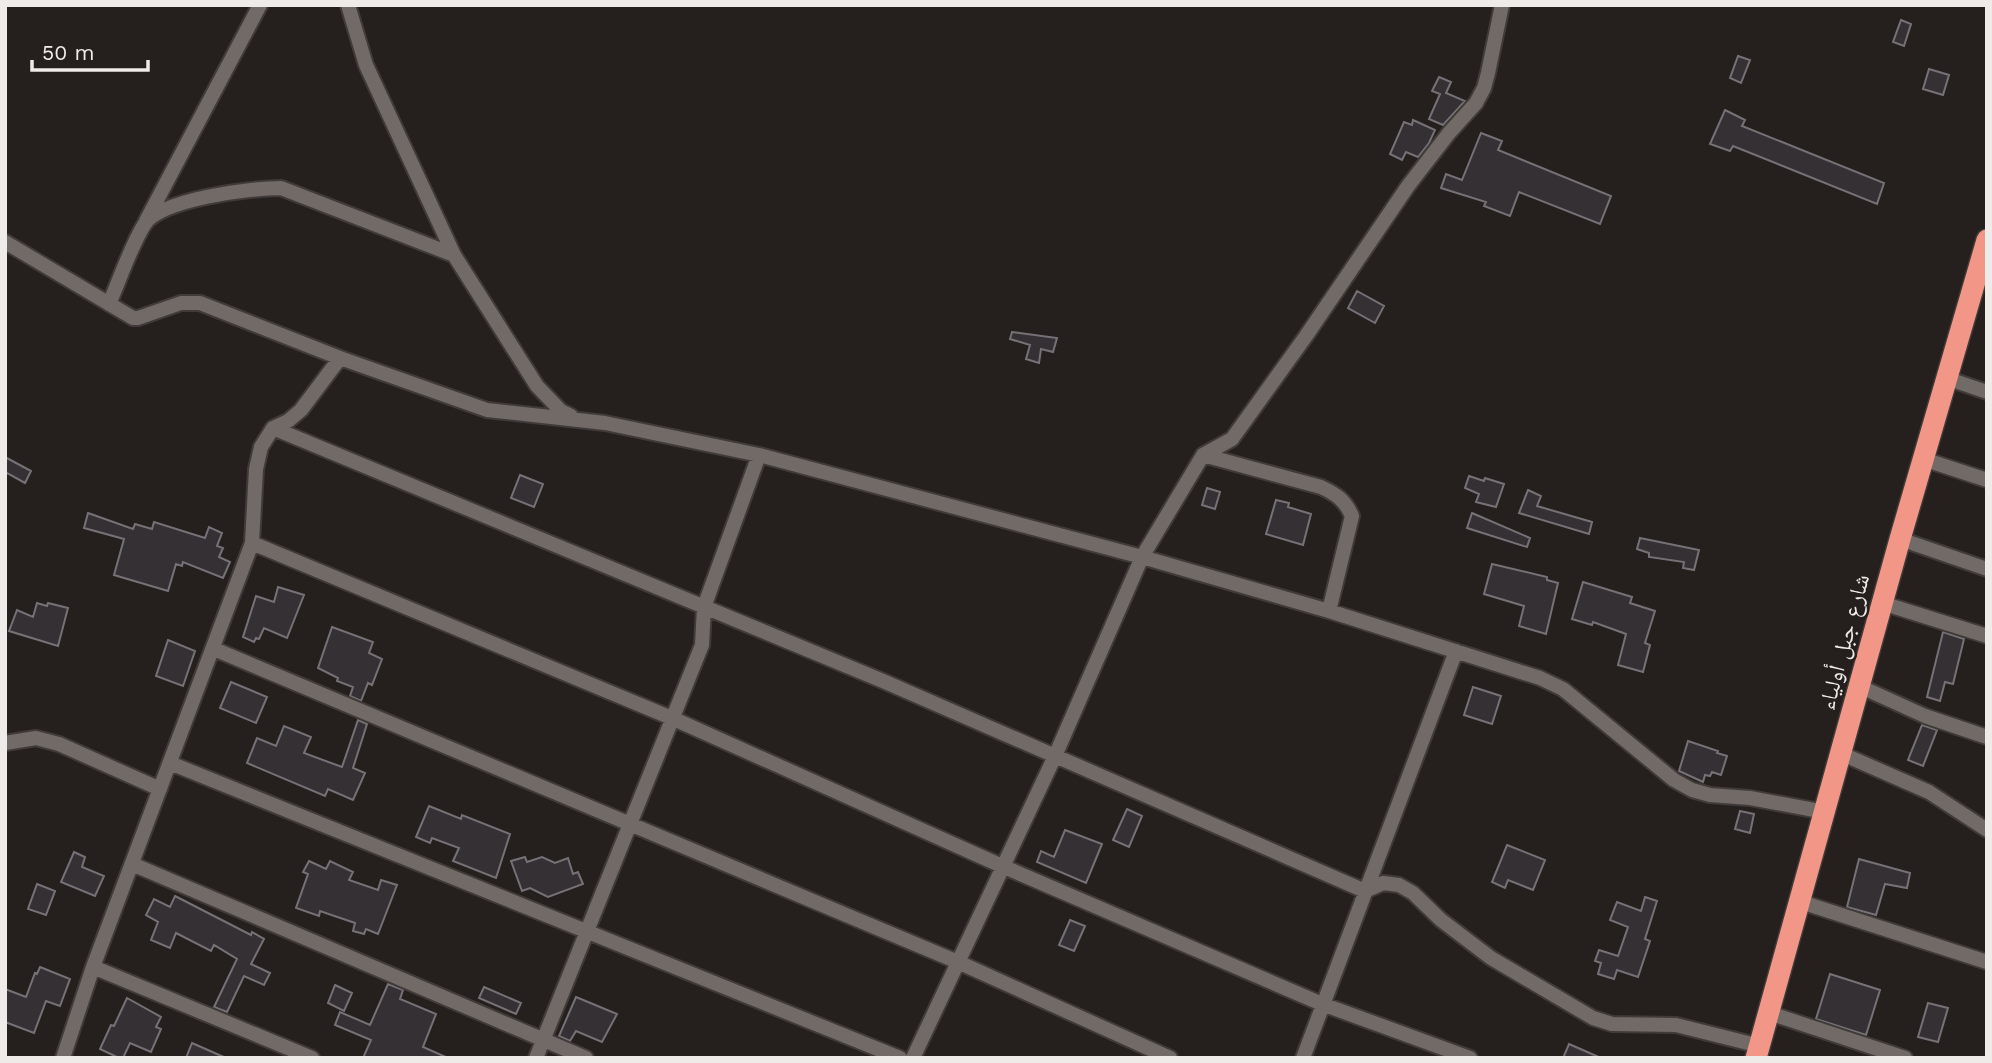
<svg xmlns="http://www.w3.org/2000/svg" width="1992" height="1063" viewBox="0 0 1992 1063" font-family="'Work Sans','Noto Naskh Arabic',sans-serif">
<rect width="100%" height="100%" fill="#251f1d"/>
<path fill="#353034" stroke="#767176" stroke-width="2" d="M1901 20 1911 24 1904 46 1893 42Z
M1738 56 1750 60 1741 83 1730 78Z
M1929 69 1949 75 1943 95 1923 89Z
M1439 77 1451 82 1446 93 1465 101 1443 125 1429 119 1440 94 1432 91Z
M1725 110 1745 120 1742 126 1884 183 1877 204 1733 146 1730 151 1710 144Z
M1413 120 1435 130 1429 143 1418 157 1406 152 1402 160 1390 154 1404 122 1412 125Z
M1481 133 1502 141 1498 150 1611 196 1600 224 1519 192 1510 216 1484 206 1486 202 1441 188 1446 174 1462 180Z
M1357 291 1384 306 1375 323 1348 308Z
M1012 332 1057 338 1053 352 1041 349 1039 363 1026 359 1030 345 1010 339Z
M5 457 31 471 25 483 5 472Z
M520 475 543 484 534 507 511 498Z
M1469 476 1484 481 1485 478 1504 484 1496 507 1476 502 1479 494 1465 488Z
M1207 488 1220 492 1215 509 1202 505Z
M1528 490 1541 496 1537 506 1592 522 1589 534 1519 513Z
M1276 500 1289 503 1288 507 1311 514 1303 545 1266 534Z
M88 513 133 529 135 524 152 529 154 522 205 538 209 527 222 533 217 546 223 548 219 557 230 562 223 578 183 562 182 566 176 564 168 591 114 575 124 539 84 528Z
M1472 513 1530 538 1527 547 1467 528Z
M1640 538 1699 550 1694 570 1683 568 1684 562 1649 557V553L1637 549Z
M1492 564 1547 577V580L1558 583 1546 634 1519 626 1524 606 1484 594Z
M1583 582 1632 597 1630 603 1655 611 1645 643 1650 645 1643 672 1618 665 1626 634 1593 622 1592 625 1572 619Z
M278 587 304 595 287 638 264 628 259 639 256 638 254 642 243 637 256 596 274 602Z
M37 603 47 606 48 603 68 608 58 646 9 631 17 610 33 617Z
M332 627 373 642 369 653 382 659 372 685 368 683 361 701 350 696 353 687 337 681 338 678 318 668Z
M1943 632 1964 639 1953 684 1945 682 1940 701 1927 697Z
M168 640 195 651 183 686 156 676Z
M231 682 267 697 256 723 220 708Z
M1473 687 1501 696 1492 724 1464 715Z
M358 720 367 724 353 768 365 773 353 800 328 789 325 796 247 763 257 738 276 746 284 726 311 737 304 753 342 767Z
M1922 725 1937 730 1923 766 1908 760Z
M1688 741 1718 751 1717 753 1727 756 1721 775 1712 772 1710 776 1705 775 1703 782 1679 771Z
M429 806 461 819 462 815 510 834 496 878 453 861 459 848 432 838 430 843 416 837Z
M1127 809 1142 816 1129 847 1113 840Z
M1740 811 1754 814 1750 833 1735 829Z
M1065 830 1102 844 1086 883 1037 862 1041 851 1054 857Z
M1507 845 1545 860 1533 890 1508 880 1505 888 1492 882Z
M74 852 85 857 82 867 104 876 95 896 61 882Z
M525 857 527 862 542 857 555 863 568 858 573 874 578 872 583 884 548 897 530 888 522 891 511 861Z
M1859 859 1910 873 1907 888 1885 884 1876 915 1847 907Z
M309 861 326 869 330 861 353 872 349 880 378 890 381 880 397 885 378 934 366 929 364 934 353 931 355 923 320 911 319 916 296 908 308 874 303 872Z
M37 884 55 891 46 915 28 909Z
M175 896 251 935 252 932 264 939 251 964 270 973 264 985 244 976 227 1012 214 1007 237 959 214 945 211 951 176 933 170 948 151 940 158 922 146 915 154 899 170 907Z
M1645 897 1657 901 1645 939 1650 941 1638 977 1617 970 1614 979 1598 974 1601 963 1595 961 1599 950 1618 956 1628 927 1610 920 1617 902 1641 911Z
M1070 920 1085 926 1074 951 1059 945Z
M40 967 70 979 60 1006 46 1001 34 1033 5 1022V989L26 997 35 973 37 974Z
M1830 974 1880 990 1866 1035 1816 1019Z
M388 984 403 990 400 999 436 1014 423 1047 448 1058H363L371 1040 335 1025 340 1012 370 1025Z
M335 985 352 993 344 1011 328 1003Z
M484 987 521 1003 516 1014 479 998Z
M576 997 617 1014 602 1042 576 1031 570 1041 559 1036Z
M127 998 161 1017 156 1027 161 1029 151 1052 130 1043 123 1058H119L100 1049 111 1025 114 1026Z
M1928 1003 1948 1008 1938 1042 1918 1037Z
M192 1043 226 1058H186Z
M1569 1044 1601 1058H1563Z"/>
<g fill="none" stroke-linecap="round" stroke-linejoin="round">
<g stroke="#403b39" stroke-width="18">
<path id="street" d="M348 5 366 65 454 255 537 386 561 411 571 416
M146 221 260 5
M5 242 133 318H138L181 303H200L340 358 487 410 605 423 759 455 1142 557 1329 611 1540 678 1563 689 1674 780 1692 790 1710 795 1750 798 1825 812
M109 304C120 279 130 248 144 225 160 199 251 188 281 188L454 255
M1946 378 1987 392
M273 428 883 681 1365 891 1383 883 1399 885 1413 893 1441 920 1491 958 1593 1018 1612 1024 1676 1025 1760 1046
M1203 455 1321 487C1336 494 1345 500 1352 516L1329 611
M1923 459 1987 480
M1900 539 1987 569
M252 543 674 719 1002 866 1322 1004 1470 1058
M1882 603 1987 636
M214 649 958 962 1170 1058
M1859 686 1925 716 1987 737
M5 743 36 738 59 744 160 789
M1840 753 1929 792 1987 830
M170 763 900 1058
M132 864 586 1058
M1801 902 1987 962
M1769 1013 1905 1058
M63 1058 93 967
M312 1058 93 967 252 543 256 469 261 447 273 428 288 421 301 410 340 358
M536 1058 702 645 704 607 759 455
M913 1058 1055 756 1142 557 1203 455 1232 439 1306 336 1408 186 1449 133 1476 103 1484 88 1488 73 1502 5
M1303 1058 1456 651"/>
</g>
<g stroke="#403b39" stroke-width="24">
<path id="highway" d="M1756 1058 1900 539 1987 240"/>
</g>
<use href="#street" stroke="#716a67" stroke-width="14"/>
<use href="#highway" stroke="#f29687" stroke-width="21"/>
</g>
<g text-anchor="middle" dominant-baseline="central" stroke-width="5" stroke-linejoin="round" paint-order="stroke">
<g font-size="23" fill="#efebe9" stroke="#251f1d">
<text transform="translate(1844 642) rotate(-75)">شارع جبل أولياء</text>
</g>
</g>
<rect width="1992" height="1063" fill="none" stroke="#efebe9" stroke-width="14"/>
<path d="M32 60v10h116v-10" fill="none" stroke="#efebe9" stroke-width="3.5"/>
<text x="42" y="60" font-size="21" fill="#efebe9" stroke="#251f1d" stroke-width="5" paint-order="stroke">50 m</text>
</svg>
